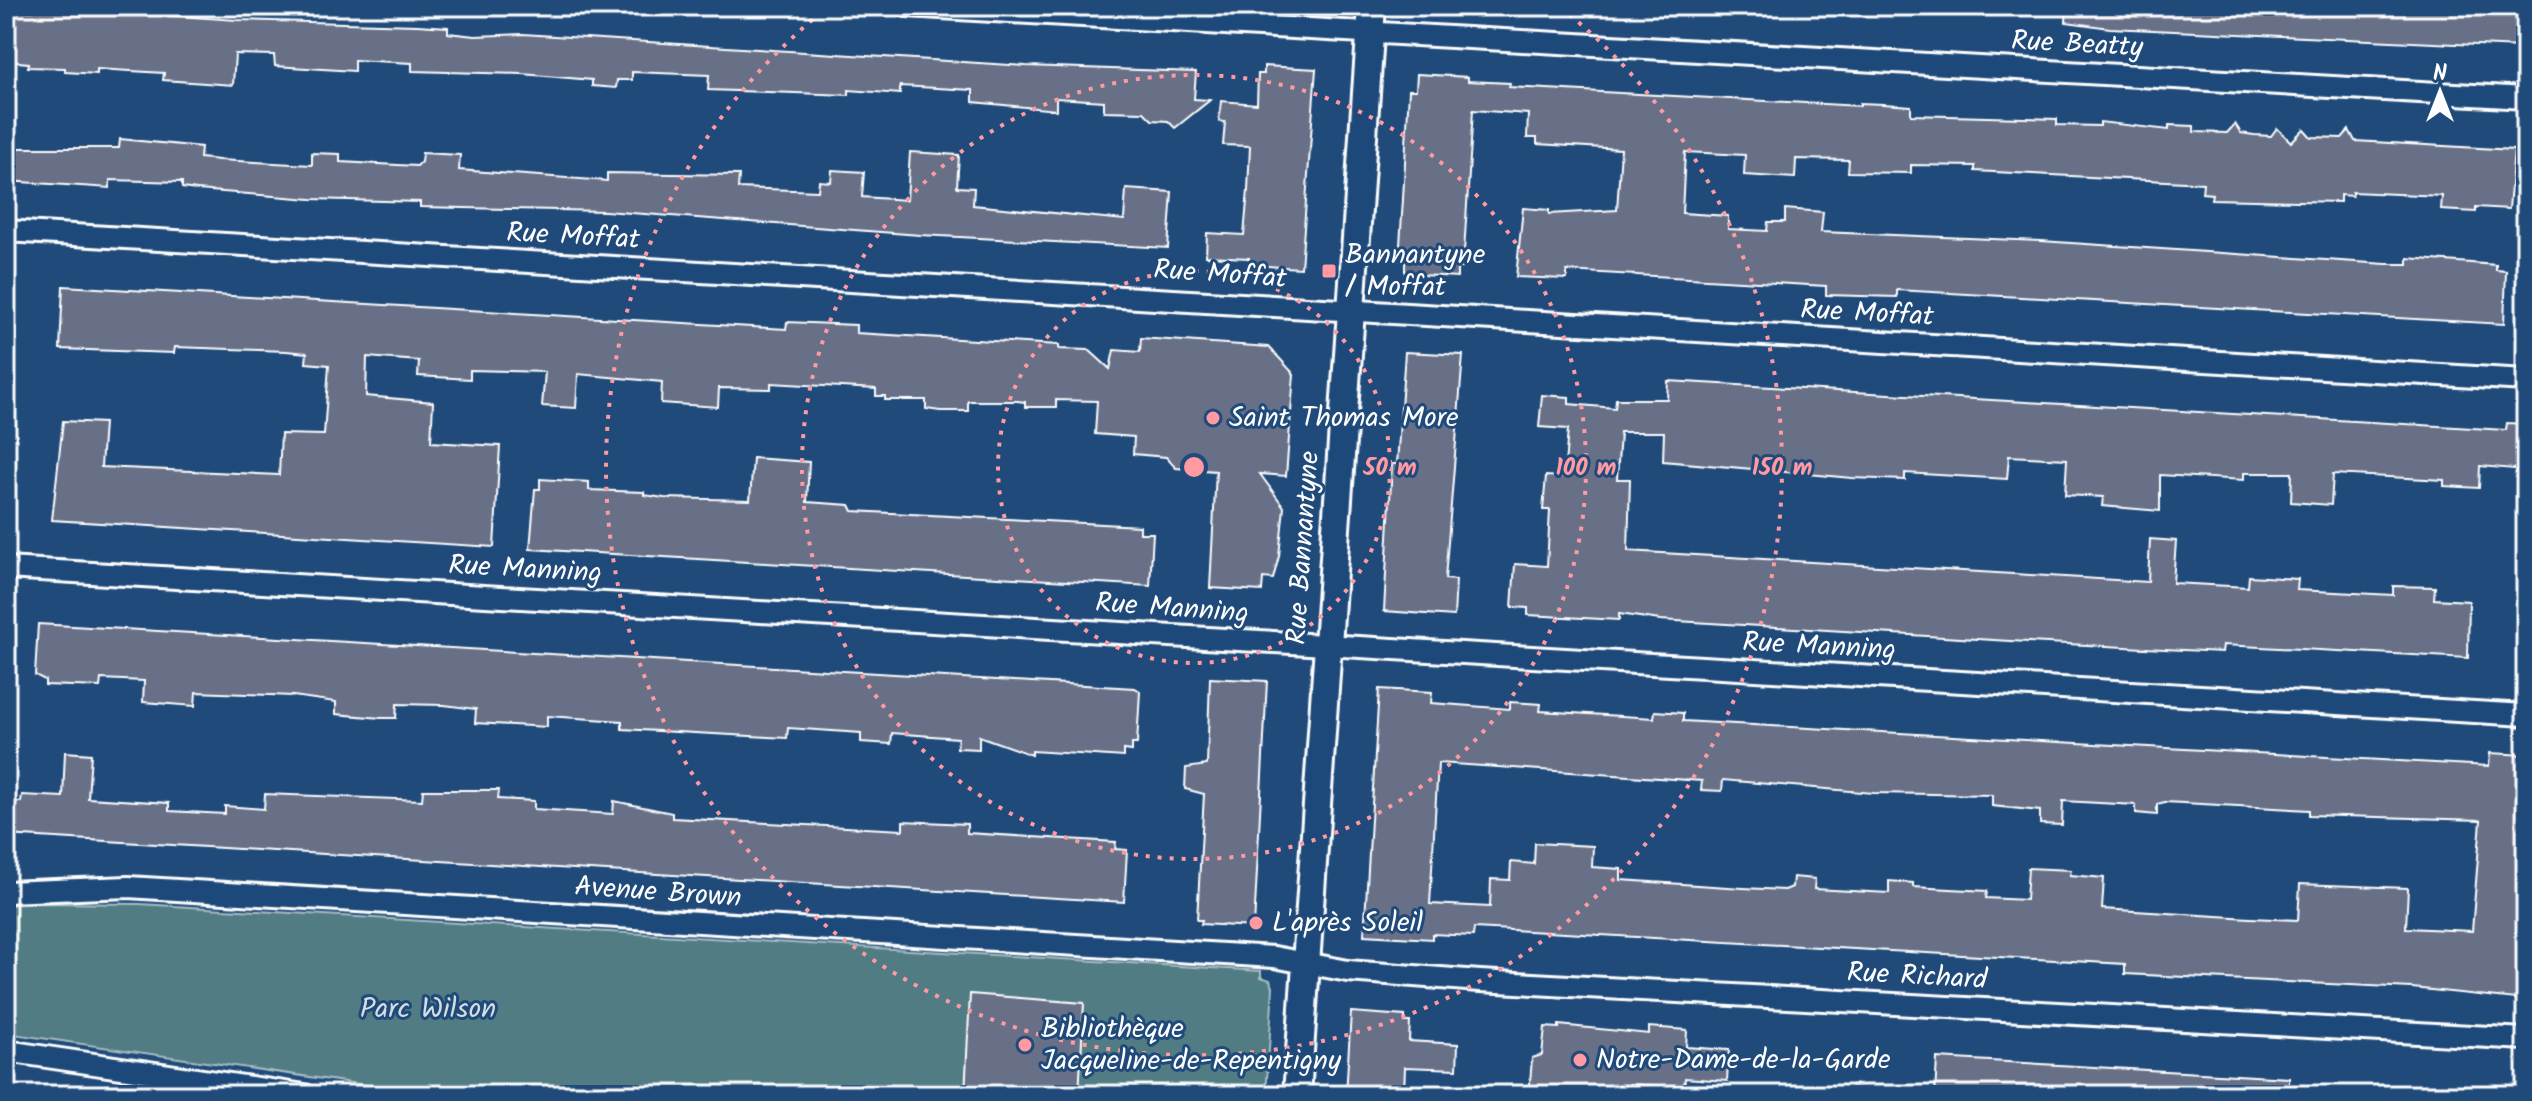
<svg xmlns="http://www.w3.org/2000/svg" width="2532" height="1101" viewBox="0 0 2532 1101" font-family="Kalam,sans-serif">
<rect width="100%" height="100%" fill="#1f4a7a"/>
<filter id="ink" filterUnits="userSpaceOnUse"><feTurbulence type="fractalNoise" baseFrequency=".0125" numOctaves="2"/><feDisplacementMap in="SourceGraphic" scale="16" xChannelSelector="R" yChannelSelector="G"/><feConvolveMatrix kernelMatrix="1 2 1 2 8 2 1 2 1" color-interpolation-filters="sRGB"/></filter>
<g filter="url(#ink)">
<path fill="#517c84" stroke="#a8bec2" stroke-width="2" d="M40 903 140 904 1261 971V977L1270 980 1273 987 1266 1095H434L6 1033V905Z
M1851 1087 1892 1091 1891 1095H1851Z"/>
<path fill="#677088" stroke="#fff" stroke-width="2" fill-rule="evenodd" d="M33 6 237 20 417 25 448 27V33L475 36 523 34 1026 66 1196 72 1194 99 1210 100 1175 128 1168 121 1152 120 1144 112 1104 111V101L1056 98V110L973 102V90L900 86V94L849 90V95L708 90 709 75 632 72V80H617L616 88 592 86V80L522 74 412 71V63L354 60V71L275 66 274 55 235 54 233 85 163 80 164 73 97 69V74L65 72V68L28 67 29 63 6 61 8 9 32 11Z
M2067 6H2522L2520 47 2110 28 2066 22Z
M1264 66 1316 69 1301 268 1249 265V258L1206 256 1207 233 1244 235 1248 190 1250 146 1223 145 1225 122 1219 121 1221 101 1257 104 1258 74H1264Z
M1417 74 1468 77V81L1510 83 1509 87 1860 106V103L1883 104 1911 106V115L2057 119V125L2100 126V122L2169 130V125L2194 126V132L2227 133 2235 124 2241 133 2254 135 2271 136 2277 128 2291 142 2304 129 2311 137 2342 138 2349 130 2355 141 2514 150 2509 209 2476 207V212L2441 210 2442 196 2352 192V196L2340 195V202L2211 199 2212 194 2202 193 2203 183 1975 171V166L1911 165V173L1848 172 1849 160 1796 159 1795 178 1744 175 1745 155 1685 152 1682 213 1728 216V229L1767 231 1768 222H1785V209L1823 212 1821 232 2041 241 2386 264H2408V258L2496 265V270L2506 271 2504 324 1897 290V297L1826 295V286L1567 271V279L1516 277 1523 208 1549 210V214L1617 210 1621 149 1537 144V138H1527L1528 114 1473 110 1463 268H1457V277L1405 274V260H1399L1403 199 1409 90H1416Z
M120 139 201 147 200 158 219 160 312 165V153L340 154V162L417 166 421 162 422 153 460 155 459 170 607 181V173L739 175 738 188 818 191 819 181 831 182 832 170 864 172 862 197 907 200 910 152 959 155 957 187 974 188 973 205 1124 220 1126 189 1172 192 1168 248 920 235 605 211 420 207V202L311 199 197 190 182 188V182L110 180V188L6 181 8 148H119Z
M63 286 786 329 787 322 856 325V333L1059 345V349L1089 350 1110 369 1114 350 1140 352 1141 338 1269 347 1294 374 1286 476 1260 474 1284 507 1279 556 1273 579 1263 578 1262 591 1210 588 1216 471 1176 468 1166 457 1133 454 1134 437 1095 434 1097 401 1056 400V407H1025V402L1017 401H968V411H940L926 409V400H885V396H876V389L771 383V389L719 388 718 407 661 403 662 382 578 374 576 408 542 406 545 372 470 370V379L418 376 419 361 367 357 366 396 433 402 431 442 500 446 494 547 52 520 63 421 104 423 101 467 279 475 281 434 324 435 329 365 306 363 307 353 286 351 175 347 174 353 60 349Z
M1405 352 1463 355 1445 579 1456 580 1454 616 1384 611 1392 464H1397Z
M1668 381 2506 430 2507 423 2526 424V470L2480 466 2479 488 2444 486V480L2333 474 2331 505 2291 502 2292 473H2244V480L2160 475V511L2102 506 2103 497 2065 495 2067 459 2009 456 2007 479 1905 473V480L1852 478 1663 461 1664 432H1620L1617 479H1630L1628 551 2148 582 2150 539 2176 541 2173 583 2248 587 2249 576 2298 579 2297 590 2393 595V586L2435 587 2434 599 2469 601 2468 658 2223 645 2222 652 2010 641 1660 620 1619 614V620L1528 615V608L1512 607 1515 564 1547 566 1550 510H1543L1546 476 1564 477 1568 429 1539 427 1542 395 1569 397V404L1615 408 1616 399H1667Z
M753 458 809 462 807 502 850 505 853 511 1140 526V533H1153L1150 586 530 549 535 489H540V479L589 482V490L644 492V495L664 498 750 500Z
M38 624 1135 688 1140 691 1137 744H1132V751L1124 750V757L1032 751V755L979 736V749L957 748 958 738 892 733 891 744 861 742V733L788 728 787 738 622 729V721L547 716V727L475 723 476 709 444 705 397 704 396 718H381L336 714V702L293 696 196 692 195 706 143 702 144 681 101 679 100 687 45 685V680L35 675Z
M1210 678 1267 681 1254 927 1201 924 1202 920H1197L1204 794 1185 789 1186 768 1207 765Z
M1379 689 1432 692 1431 703 1510 709V702L1541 704 1540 711 1654 718 1655 711 1683 713V721L2489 766 2490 753 2526 755V1000L2412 988 2125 974V964L1474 928 1473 936 1432 934V939L1364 935ZM1438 763 1702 781 1701 790 1722 791 1723 780 1873 793 1992 795V806L2040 811V824L2062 825 2063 801 2136 805V813L2157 815V804L2165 802 2309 810V815L2481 820 2472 931 2406 928 2408 888 2300 884 2298 920 2250 918 2102 909 2104 878 2070 875 2071 870 2028 868 2026 900 1986 898 1987 891 1913 887V883L1889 881V893L1814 889 1815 879 1793 877 1792 887 1785 890 1743 888 1621 880V869L1592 867 1593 846 1535 843 1534 864 1511 862 1510 880 1491 879 1490 907 1430 904Z
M65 752 91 754 88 798 169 803V811L225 814V806L264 809 265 794 422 800 423 790H499L498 799 534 801V809L613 814 614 801 672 813V818L903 830V821L967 824V833L1116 842 1115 849 1127 850 1124 902 6 835V801L21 802 22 795 63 797Z
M970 994 1084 1003 1079 1095H965Z
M1351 1012 1405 1016V1022H1410L1409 1041 1458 1044 1457 1069 1405 1067 1404 1092 1398 1091V1095H1346Z
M1559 1025 1649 1034V1027L1687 1030 1686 1047 1729 1050 1727 1081 1685 1078 1684 1088 1630 1084V1095H1529L1532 1058 1542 1055 1545 1027 1559 1028Z
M1937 1058 2289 1078V1095H1935Z"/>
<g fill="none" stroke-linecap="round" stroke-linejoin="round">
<g stroke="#fff" stroke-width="26">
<path id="minor" d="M906 6 2526 98
M6 231 2526 380
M6 568 2526 715
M6 892 128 887 1274 957 1348 971 1480 981 2526 1039
M6 1051 305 1095"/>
</g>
<g stroke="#fff" stroke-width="32">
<path id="tertiary" d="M1297 1095 1372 6"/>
</g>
<use href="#minor" stroke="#1f4a7a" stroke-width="20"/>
<use href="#tertiary" stroke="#1f4a7a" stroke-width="26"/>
</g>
</g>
<g fill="none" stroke="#ff9aa2" stroke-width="4" stroke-dasharray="4 8">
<circle cx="1194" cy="467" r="196"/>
<circle cx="1194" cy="467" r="392"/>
<path d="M1560 7A588 588 0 1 1 828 7"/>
</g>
<g fill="#ff9aa2" stroke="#1f4a7a" stroke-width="3">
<rect x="1321" y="263" width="16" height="16" rx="4"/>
<circle cx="1213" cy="418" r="8"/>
<circle cx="1256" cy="923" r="8"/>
<circle cx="1025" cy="1045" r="8"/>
<circle cx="1580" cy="1060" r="8"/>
</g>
<g text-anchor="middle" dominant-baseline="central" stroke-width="6" stroke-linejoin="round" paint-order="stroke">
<g font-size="28" fill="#fff" stroke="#1f4a7a">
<text transform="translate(2077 45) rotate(3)">Rue Beatty</text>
<text transform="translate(573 237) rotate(3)">Rue Moffat</text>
<text transform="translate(1220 275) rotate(4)">Rue Moffat</text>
<text transform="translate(1867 314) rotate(3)">Rue Moffat</text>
<text transform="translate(1304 548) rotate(-86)">Rue Bannantyne</text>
<text transform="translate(525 570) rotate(3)">Rue Manning</text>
<text transform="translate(1172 609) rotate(4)">Rue Manning</text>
<text transform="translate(1819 647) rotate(3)">Rue Manning</text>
<text transform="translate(658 893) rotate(4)">Avenue Brown</text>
<text transform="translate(1917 977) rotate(3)">Rue Richard</text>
</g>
<g font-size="28" fill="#fff" stroke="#1f4a7a" text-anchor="start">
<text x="1345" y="255">Bannantyne<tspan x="1345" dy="32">/ Moffat</tspan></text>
<text x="1229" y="418">Saint Thomas More</text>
<text x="1272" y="923">L'après Soleil</text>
<text x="1041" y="1029">Bibliothèque<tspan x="1041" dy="32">Jacqueline-de-Repentigny</tspan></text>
<text x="1596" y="1060">Notre-Dame-de-la-Garde</text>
</g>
<g font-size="28" fill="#d4dee0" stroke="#1f4a7a">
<text x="428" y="1009">Parc Wilson</text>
</g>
</g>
<circle cx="1194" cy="467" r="12" fill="#ff9aa2" stroke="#1f4a7a" stroke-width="4"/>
<g font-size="24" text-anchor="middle" font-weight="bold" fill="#ff9aa2" stroke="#1f4a7a" stroke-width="6" stroke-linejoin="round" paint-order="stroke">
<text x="1390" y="475">50 m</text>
<text x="1586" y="475">100 m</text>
<text x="1782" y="475">150 m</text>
</g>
<rect width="2532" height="1101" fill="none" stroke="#1f4a7a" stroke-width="32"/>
<rect x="16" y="16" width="2500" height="1069" fill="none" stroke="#fff" stroke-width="3" filter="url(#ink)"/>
<g transform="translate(2440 92)" stroke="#1f4a7a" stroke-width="6" paint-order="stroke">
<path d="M0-6L14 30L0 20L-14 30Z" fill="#ffffff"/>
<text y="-12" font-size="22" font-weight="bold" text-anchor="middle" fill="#ffffff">N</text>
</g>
</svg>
